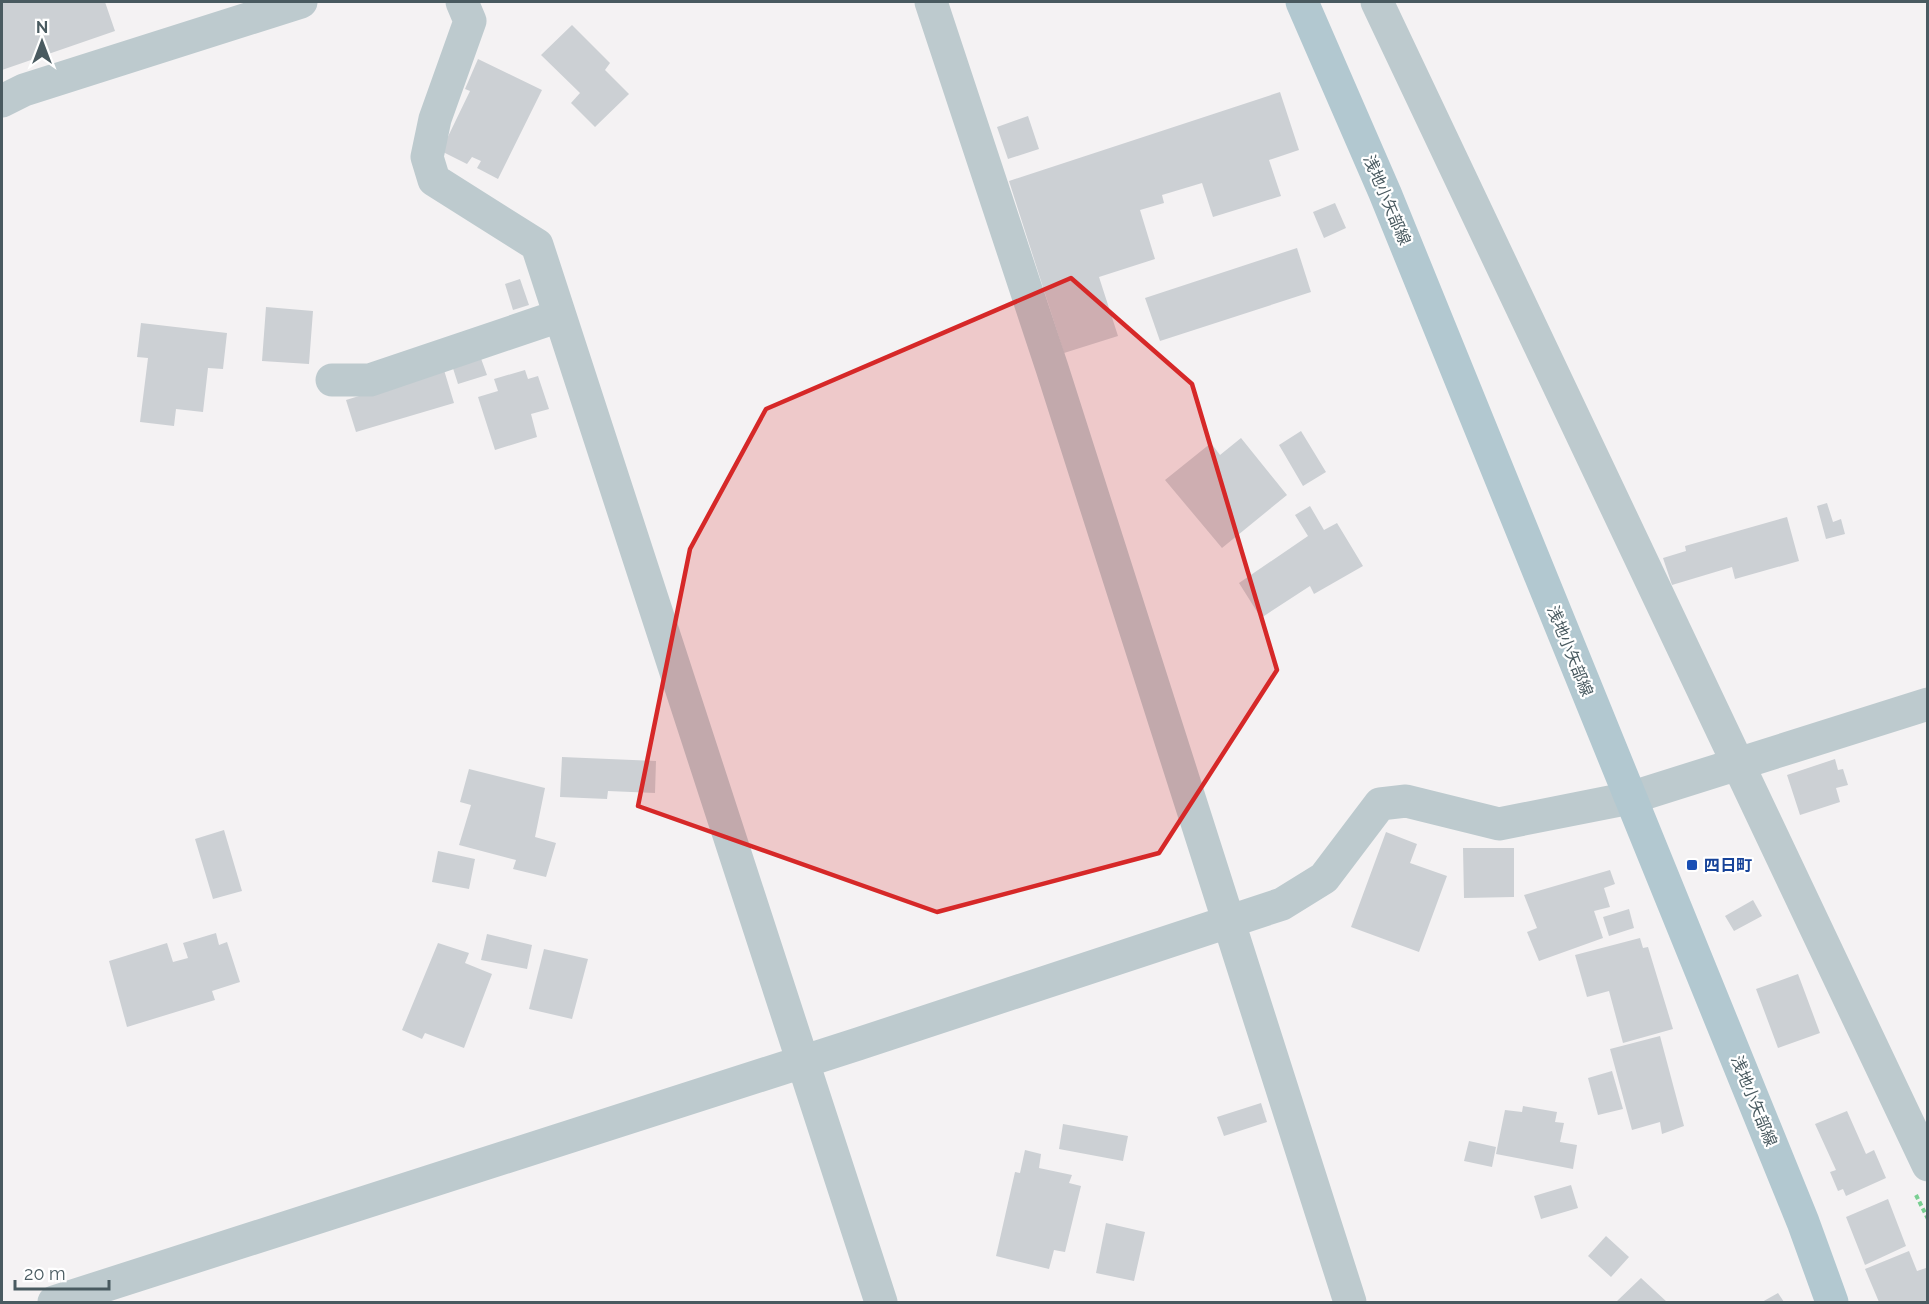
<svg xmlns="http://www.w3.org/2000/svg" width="1929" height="1304" viewBox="0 0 1929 1304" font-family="Raleway,'Noto Sans JP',sans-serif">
<rect width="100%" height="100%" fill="#f4f2f3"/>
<path fill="#ccd0d4" d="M2 2H105L115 31 2 70Z
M572 25 610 63 605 70 629 94 595 127 571 103 580 93 541 55Z
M478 59 542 90 498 179 477 168 481 161 472 157 467 164 441 151 470 91 465 89Z
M1280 92 1299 150 1269 160 1281 196 1213 217 1202 183 1162 195 1164 203 1140 210 1155 259 1099 277 1118 336 1064 353 1009 181Z
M1028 116 1039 149 1008 159 997 127Z
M1335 203 1346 228 1324 238 1313 212Z
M1297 248 1311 292 1160 341 1145 298Z
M520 279 529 305 513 310 505 284Z
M266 307 313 311 309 364 262 361Z
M141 323 227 333 223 369 208 368 203 412 176 409 174 426 140 422 148 358 137 357Z
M479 353 487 375 458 384 451 362Z
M444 370 454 403 356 432 346 400Z
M525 370 528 379 538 376 549 409 531 414 537 437 495 450 478 397 498 391 494 379Z
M1301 431 1326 472 1303 486 1279 445Z
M1241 438 1287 495 1222 548 1165 480 1211 443 1220 455Z
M1827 503 1833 522 1841 519 1845 534 1826 539 1817 506Z
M1310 506 1324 530 1337 523 1363 566 1314 594 1310 586 1261 618 1239 583 1308 536 1295 515Z
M1787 517 1799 561 1735 579 1732 567 1672 585 1663 558 1686 551 1685 546Z
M562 757 656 761 655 793 608 791 607 799 560 797Z
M1835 759 1838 770 1843 769 1848 785 1836 788 1840 802 1800 815 1787 775Z
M469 769 545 788 535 837 556 843 546 877 513 869 516 860 459 845 471 805 460 802Z
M224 830 242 891 213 899 195 839Z
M1386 832 1417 844 1410 863 1447 876 1419 952 1351 927Z
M1463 848H1514V897L1464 898Z
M438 851 475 859 469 889 432 882Z
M1610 870 1615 884 1604 888 1610 907 1594 911 1603 938 1539 961 1527 932 1537 928 1524 895Z
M1753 900 1762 916 1734 931 1725 916Z
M1629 909 1634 928 1609 936 1603 917Z
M216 933 219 945 227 942 240 982 212 991 215 1000 127 1027 109 961 167 943 173 962 188 958 183 943Z
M487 934 532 945 527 969 481 960Z
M1640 938 1643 948 1648 947 1673 1029 1623 1043 1609 991 1587 997 1575 955Z
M438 943 469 953 465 963 492 974 464 1048 425 1033 422 1039 402 1030Z
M544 949 588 959 572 1019 529 1009Z
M1798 974 1820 1033 1778 1048 1756 989Z
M1660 1036 1684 1126 1662 1134 1660 1122 1632 1130 1610 1049Z
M1612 1071 1623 1109 1598 1115 1588 1078Z
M1261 1103 1267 1122 1224 1136 1217 1117Z
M1523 1106 1557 1112 1555 1122 1564 1123 1560 1142 1577 1145 1573 1169 1496 1154 1505 1110 1522 1112Z
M1847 1111 1866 1154 1874 1150 1886 1178 1846 1196 1843 1189 1838 1191 1830 1172 1836 1170 1815 1124Z
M1063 1124 1128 1136 1123 1161 1059 1149Z
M1469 1141 1496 1147 1492 1167 1464 1161Z
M1025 1150 1041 1154 1039 1168 1072 1175 1069 1183 1081 1186 1065 1252 1054 1250 1049 1269 996 1256 1015 1172 1020 1173Z
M1571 1185 1578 1208 1541 1219 1534 1196Z
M1888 1199 1906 1246 1865 1265 1846 1217Z
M1106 1223 1145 1232 1134 1281 1096 1273Z
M1606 1236 1629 1257 1611 1277 1588 1256Z
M1909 1251 1917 1271 1926 1268 1928 1272V1302H1879L1865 1269Z
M1641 1278 1667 1302H1616Z
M1778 1293 1784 1302H1762Z"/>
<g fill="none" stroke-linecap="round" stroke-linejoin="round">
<path stroke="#79cf92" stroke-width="4" stroke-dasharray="4.5 3" stroke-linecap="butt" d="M1916 1195 1928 1219"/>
<path stroke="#bdcace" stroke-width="33" d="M462 2 470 21 435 119 427 157 434 180 537 245 881 1302
M931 2 1052 368 1350 1302
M1377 2 1928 1165
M2 101 24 90 301 2
M332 380H370L559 316
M54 1302 858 1044 1282 904 1324 878 1380 804 1406 801 1499 824 1630 798 1928 704"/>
<path stroke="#b2c8d0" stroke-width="33" d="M1302 2 1385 193 1803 1222 1832 1302"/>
</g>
<path fill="#d62828" fill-opacity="0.2" stroke="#d62828" stroke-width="4.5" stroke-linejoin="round" d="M1071 278 1192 384 1277 670 1159 853 937 912 638 806 690 549 766 409Z"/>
<rect fill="#1a4fb4" stroke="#fff" stroke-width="2" x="1686" y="859" width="12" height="12" rx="3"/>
<g text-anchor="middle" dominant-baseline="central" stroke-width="4.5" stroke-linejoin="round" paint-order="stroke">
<g font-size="16" fill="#495a60" stroke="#fff">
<text transform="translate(1387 200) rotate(67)">浅地小矢部線</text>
<text transform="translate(1570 651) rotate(68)">浅地小矢部線</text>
<text transform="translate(1754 1101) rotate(68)">浅地小矢部線</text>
</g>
<g font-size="16" font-weight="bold" fill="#164399" stroke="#fff" text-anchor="start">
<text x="1704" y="865">四日町</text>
</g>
</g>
<rect width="1929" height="1304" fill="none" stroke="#495a60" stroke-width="6"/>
<g transform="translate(42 42)" stroke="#ffffff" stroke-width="4.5" paint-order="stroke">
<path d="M0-4.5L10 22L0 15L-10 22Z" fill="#495a60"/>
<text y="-9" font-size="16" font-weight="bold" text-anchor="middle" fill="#495a60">N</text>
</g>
<path d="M15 1280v9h94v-9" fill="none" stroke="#495a60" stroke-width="3"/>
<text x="24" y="1280" font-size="18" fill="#495a60" stroke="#ffffff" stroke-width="4.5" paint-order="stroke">20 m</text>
</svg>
